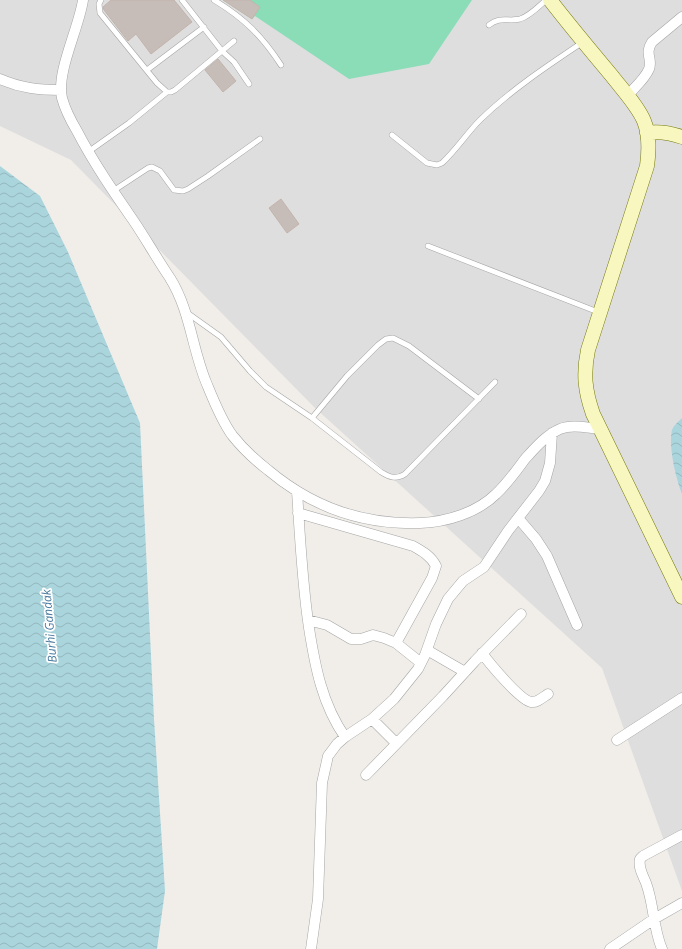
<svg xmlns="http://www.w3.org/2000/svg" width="682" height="949" viewBox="0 0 682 949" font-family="'Open Sans',sans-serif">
<defs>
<pattern id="water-waves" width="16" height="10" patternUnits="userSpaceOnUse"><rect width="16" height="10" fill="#abd5dd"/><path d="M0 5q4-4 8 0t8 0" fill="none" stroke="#93b7bd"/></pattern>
</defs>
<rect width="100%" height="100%" fill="#f1eee9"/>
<path fill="#dfdedf" d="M0 0H682V891L602 668 314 407 71 160 0 126Z"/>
<path fill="#8addb7" d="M223 0H472L429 64 349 79 255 16 252 19Z"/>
<path fill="url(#water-waves)" d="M0 166 40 196 68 252 140 423 154 719 165 891 157 949H0Z
M682 418V494C676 479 668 446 672 430 673 426 679 421 682 418Z"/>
<path fill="#c6bdb8" stroke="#c3b4ab" d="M111 0H174L192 22 151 54 136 34 128 41 104 10 103 7Z
M223 0H250L260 7 252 19Z
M218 59 236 81 223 92 205 70Z
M281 199 299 224 287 233 269 208Z"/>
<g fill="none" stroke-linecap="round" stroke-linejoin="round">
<g stroke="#a5a5a5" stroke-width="6">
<path id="lane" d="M101 0 99 4 100 13 157 83 167 92H171L175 90 234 41
M182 0 222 51 234 62 249 84
M214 0C244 18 262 36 281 65
M489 25C500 16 508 22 520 19 530 16 539 6 546 0
M147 70 204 27
M392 135 427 163 437 165 442 163C456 150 467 133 480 120 511 90 547 66 583 42
M88 152 129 123 167 92
M113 191 148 168 152 167 160 171 174 190 183 191 188 189 208 176 260 139
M428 246 598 312
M186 312 221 337 250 371 266 387 312 418 381 472C389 477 396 480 405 474L495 382
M312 418 347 376 378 345 386 339 393 338 409 346 479 399"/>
</g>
<g stroke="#a5a5a5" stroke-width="11">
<path id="street" d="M83 0C79 28 56 72 62 98 65 109 71 121 77 131 93 162 113 191 133 220 146 239 157 259 170 278 190 310 192 348 206 382 213 399 221 420 232 435 243 449 255 460 268 470 312 507 363 525 420 523 446 522 477 513 496 494 507 484 516 471 525 459 535 448 546 435 560 429 572 424 587 428 601 429
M0 79C21 88 38 90 61 90
M627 96C634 88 645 79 649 69 653 59 644 54 652 42L682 17
M297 491C300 537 302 582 309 628 315 666 322 704 345 737
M298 513 413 546C422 551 431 556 436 566L432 578 396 643
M518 518 536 539 547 556 577 625
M308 620 327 625 351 639H361L373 635 384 638 396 643 421 663
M427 650 465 672
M482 653C490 664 520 700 531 702 537 703 543 697 548 694
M372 719 396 743
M617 740 682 698
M366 775 443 696 475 661 521 614
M311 949 318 899 322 783 328 756 337 744 345 737 372 719 394 699 418 669 425 655 436 624 448 599 463 581 484 567 508 531 539 491 545 481 550 463 552 433
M610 949 654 919 682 903
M662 949C653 928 654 904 646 883 643 875 638 868 640 859L643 856 682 835"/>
</g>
<g stroke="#737809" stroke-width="15">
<path id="secondary" d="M550 0C570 26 591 51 612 76 622 89 638 106 644 121 650 136 649 151 647 166L588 350C583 374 585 391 593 414L682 597
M647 133C660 131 670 133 682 137"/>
</g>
<use href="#lane" stroke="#fff" stroke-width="5"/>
<use href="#street" stroke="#fff" stroke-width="10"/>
<use href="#secondary" stroke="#f8f7c0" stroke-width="14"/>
</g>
<g text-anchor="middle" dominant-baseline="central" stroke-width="3.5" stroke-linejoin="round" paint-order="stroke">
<g font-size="12" font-style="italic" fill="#4a7a9f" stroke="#fff">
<text transform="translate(49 626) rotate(-95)">Burhi Gandak</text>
</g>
</g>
</svg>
